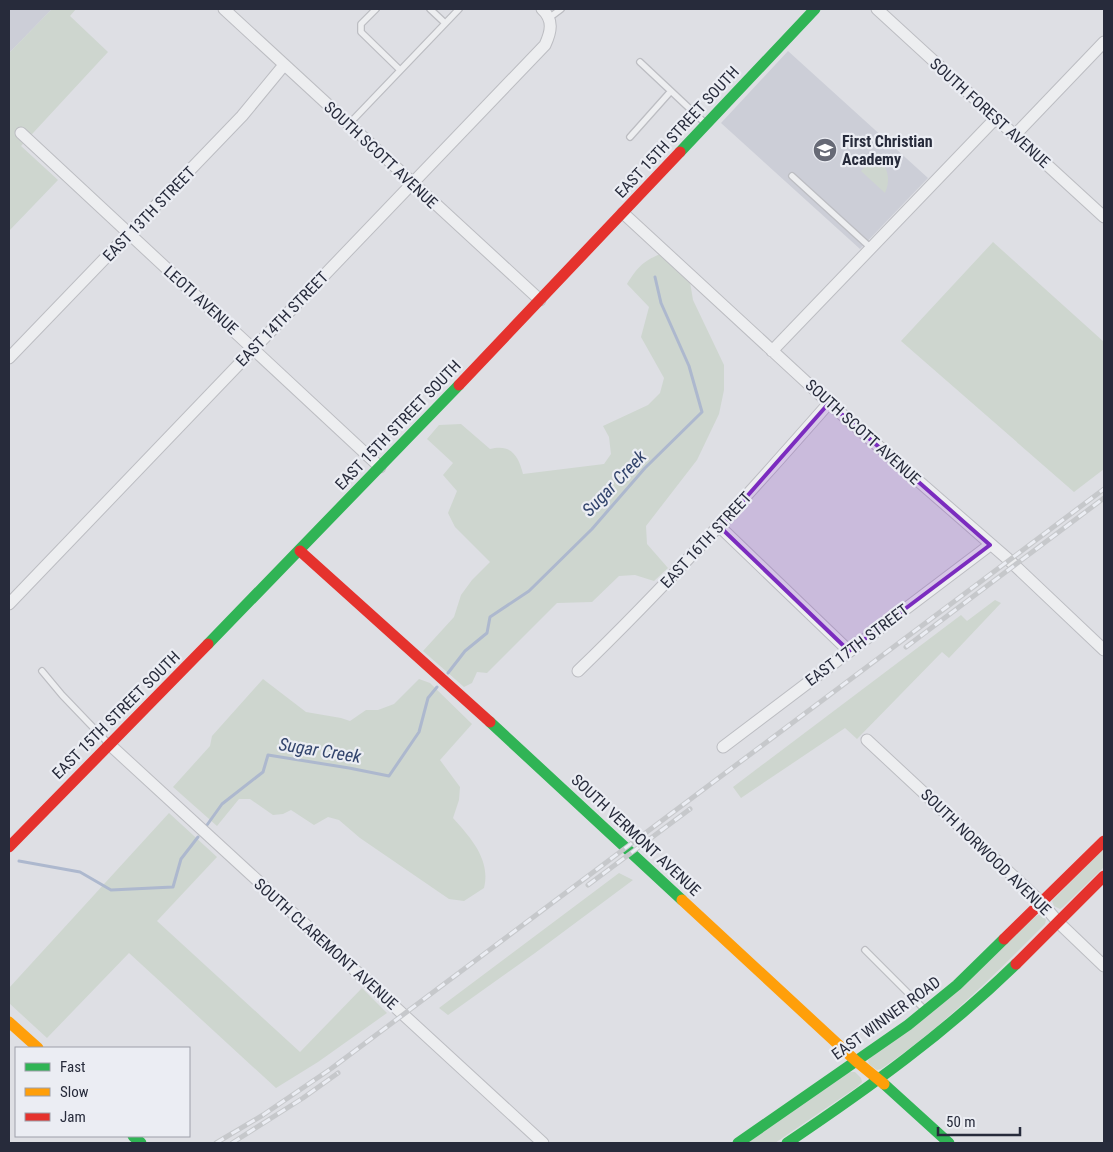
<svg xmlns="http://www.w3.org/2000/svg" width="1113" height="1152" viewBox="0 0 1113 1152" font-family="'Roboto Condensed',sans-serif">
<rect width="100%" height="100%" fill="#dedfe4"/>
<path fill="#ccced7" d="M9 9H52L9 53Z
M788 51 928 178 860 249 721 123Z"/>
<path fill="#ced6cf" d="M52 9H76L70 16 108 52 21 146 58 180 9 231V53Z
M877 153C886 167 892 177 885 193L861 171Z
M993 242 1104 342V469L1074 492 901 341Z
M660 254 690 282 693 300 724 365V390L719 414 697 460 646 526 647 544 668 568 654 581 635 575 619 576 592 602 557 603 487 673 477 672 472 683 464 687 423 651 454 617 461 595 472 580 490 562 455 527 448 513 457 491 443 475 453 463 427 439 439 425 461 424 490 449C511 444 518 455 523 474L604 464 611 454 609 437 603 426 648 405 660 393 664 378 641 337 649 307 627 284C637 268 642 262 660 254Z
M995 600 1001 603 949 658 942 652 857 739 845 728 741 798 733 787 961 615 967 621Z
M263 679 306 712 341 718 350 721 366 710H378L394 704 419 679 430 683 472 724 440 760 460 787 459 800 453 818C471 838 491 860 484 888L464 901 449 899 360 838 339 820 328 817 314 825 291 810 283 814 273 815 250 799H239L217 826 173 787 210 746 212 736Z
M169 813 217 857 157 921 300 1052 362 988 387 1013 318 1062 276 1088 129 953 47 1038 9 1003V988Z
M1104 848V867L1063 907 1060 909 1054 906 1052 901Z
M619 873 633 880 535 953 448 1015 439 1008Z
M1041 914 1046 920 1045 924C993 976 942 1028 881 1069L877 1070 869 1064 868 1060 1036 916Z
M848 1072H855L861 1078 862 1082 857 1087 775 1143H746Z"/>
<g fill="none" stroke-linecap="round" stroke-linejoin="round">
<path stroke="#adb8ce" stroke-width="3" d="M448 673 465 651 487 633 490 617 529 591 592 529 645 468 702 412 689 366 661 303 655 277
M207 825 222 804 263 772 268 755 349 768 389 776 419 732 428 698 437 687
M19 861 80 872 111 890 173 887 181 859 198 837"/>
<g stroke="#bcbdc2" stroke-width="8">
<path id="lane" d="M376 9 361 24V32L400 70
M430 9 445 23
M549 18 561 9
M640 62 705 123
M348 125 459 9
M630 137 671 91
M792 176 871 248
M42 671 62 695 108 743
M865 950 925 1010"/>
</g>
<g stroke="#bcbdc2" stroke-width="13">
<path id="street" d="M224 9 540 300
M877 9 1104 217
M21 133 380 467
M1014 136 1104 42
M623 213 829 403 1009 560 1104 650
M772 351 995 119
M9 358 242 116 284 65
M720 527 849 651
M9 604 545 45C551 32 554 20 542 9
M578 671C666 586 748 495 829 403
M867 740 1041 902 1058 922 1104 966
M109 744 543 1143
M723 747 990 545"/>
</g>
<use href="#lane" stroke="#edeef0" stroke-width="5.5"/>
<use href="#street" stroke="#edeef0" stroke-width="11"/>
<path stroke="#30b455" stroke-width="11" d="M680 152 815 9
M208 644 459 385
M490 722 682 900
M884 1084 949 1143
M133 1136 141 1143
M738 1143 908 1025 957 985 1004 939
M787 1143C870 1087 944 1034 1016 964"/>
<path stroke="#ff9f0a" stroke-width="11" d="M682 900 856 1061 884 1084
M9 1022 38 1048"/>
<path stroke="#e5322d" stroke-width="11" d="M459 385 680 152
M300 551 490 722
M9 847 208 644
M1004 939 1104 841
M1016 964 1104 876"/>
<g stroke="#c6c8cb" stroke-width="5">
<path id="rail" d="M906 647 1104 498
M588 885 690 809
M216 1143 263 1115 332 1068 1104 489
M232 1143 303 1098 338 1073"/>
</g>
<use href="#rail" stroke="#ebedf3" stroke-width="3" stroke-dasharray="9" stroke-linecap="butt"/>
</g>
<path fill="#7b2cbf" fill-opacity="0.2" stroke="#7b2cbf" stroke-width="4" stroke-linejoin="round" d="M829 403 990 545 849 651 720 527Z"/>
<defs>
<g id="school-disc" transform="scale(1.25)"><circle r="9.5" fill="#676a76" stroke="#ebedf3"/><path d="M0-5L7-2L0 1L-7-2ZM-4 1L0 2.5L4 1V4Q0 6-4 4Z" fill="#fff"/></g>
</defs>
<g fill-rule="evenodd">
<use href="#school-disc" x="825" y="150"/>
</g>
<g text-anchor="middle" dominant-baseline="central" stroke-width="4.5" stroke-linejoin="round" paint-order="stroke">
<g font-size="16" fill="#272b3b" stroke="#ebedf3">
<text transform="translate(990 113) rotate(42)">SOUTH FOREST AVENUE</text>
<text transform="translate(677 132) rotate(-47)">EAST 15TH STREET SOUTH</text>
<text transform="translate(381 155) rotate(43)">SOUTH SCOTT AVENUE</text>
<text transform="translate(149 214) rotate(-46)">EAST 13TH STREET</text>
<text transform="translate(201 300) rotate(42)">LEOTI AVENUE</text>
<text transform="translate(282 319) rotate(-46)">EAST 14TH STREET</text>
<text transform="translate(398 425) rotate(-46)">EAST 15TH STREET SOUTH</text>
<text transform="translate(863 432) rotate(42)">SOUTH SCOTT AVENUE</text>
<text transform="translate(706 540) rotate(-47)">EAST 16TH STREET</text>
<text transform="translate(857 645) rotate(-37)">EAST 17TH STREET</text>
<text transform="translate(116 715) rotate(-45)">EAST 15TH STREET SOUTH</text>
<text transform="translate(636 835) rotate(43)">SOUTH VERMONT AVENUE</text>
<text transform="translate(986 852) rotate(44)">SOUTH NORWOOD AVENUE</text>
<text transform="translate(326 944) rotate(42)">SOUTH CLAREMONT AVENUE</text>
<text transform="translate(886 1018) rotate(-36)">EAST WINNER ROAD</text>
</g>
<g font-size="16" font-weight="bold" fill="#272b3b" stroke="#ebedf3" text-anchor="start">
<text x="842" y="141">First Christian<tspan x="842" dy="18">Academy</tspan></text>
</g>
<g font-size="18" font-style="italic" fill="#33456d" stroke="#ebedf3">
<text transform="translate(614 483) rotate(-46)">Sugar Creek</text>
<text transform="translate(320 750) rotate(9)">Sugar Creek</text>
</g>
</g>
<rect width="1113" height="1152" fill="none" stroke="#272b3b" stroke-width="20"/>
<rect x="15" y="1047" width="175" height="90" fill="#ebedf3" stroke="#9d9fa9"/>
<rect x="25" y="1063" width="25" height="8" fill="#30b455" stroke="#9d9fa9"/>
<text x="60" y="1072" font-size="15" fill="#272b3b">Fast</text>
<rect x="25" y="1088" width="25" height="8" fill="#ff9f0a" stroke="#9d9fa9"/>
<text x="60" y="1097" font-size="15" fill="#272b3b">Slow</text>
<rect x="25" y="1113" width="25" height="8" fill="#e5322d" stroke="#9d9fa9"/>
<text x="60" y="1122" font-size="15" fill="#272b3b">Jam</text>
<path d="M938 1127v8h82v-8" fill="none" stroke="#272b3b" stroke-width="2.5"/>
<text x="946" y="1127" font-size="15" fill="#272b3b" stroke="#ebedf3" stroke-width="4" paint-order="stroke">50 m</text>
</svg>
